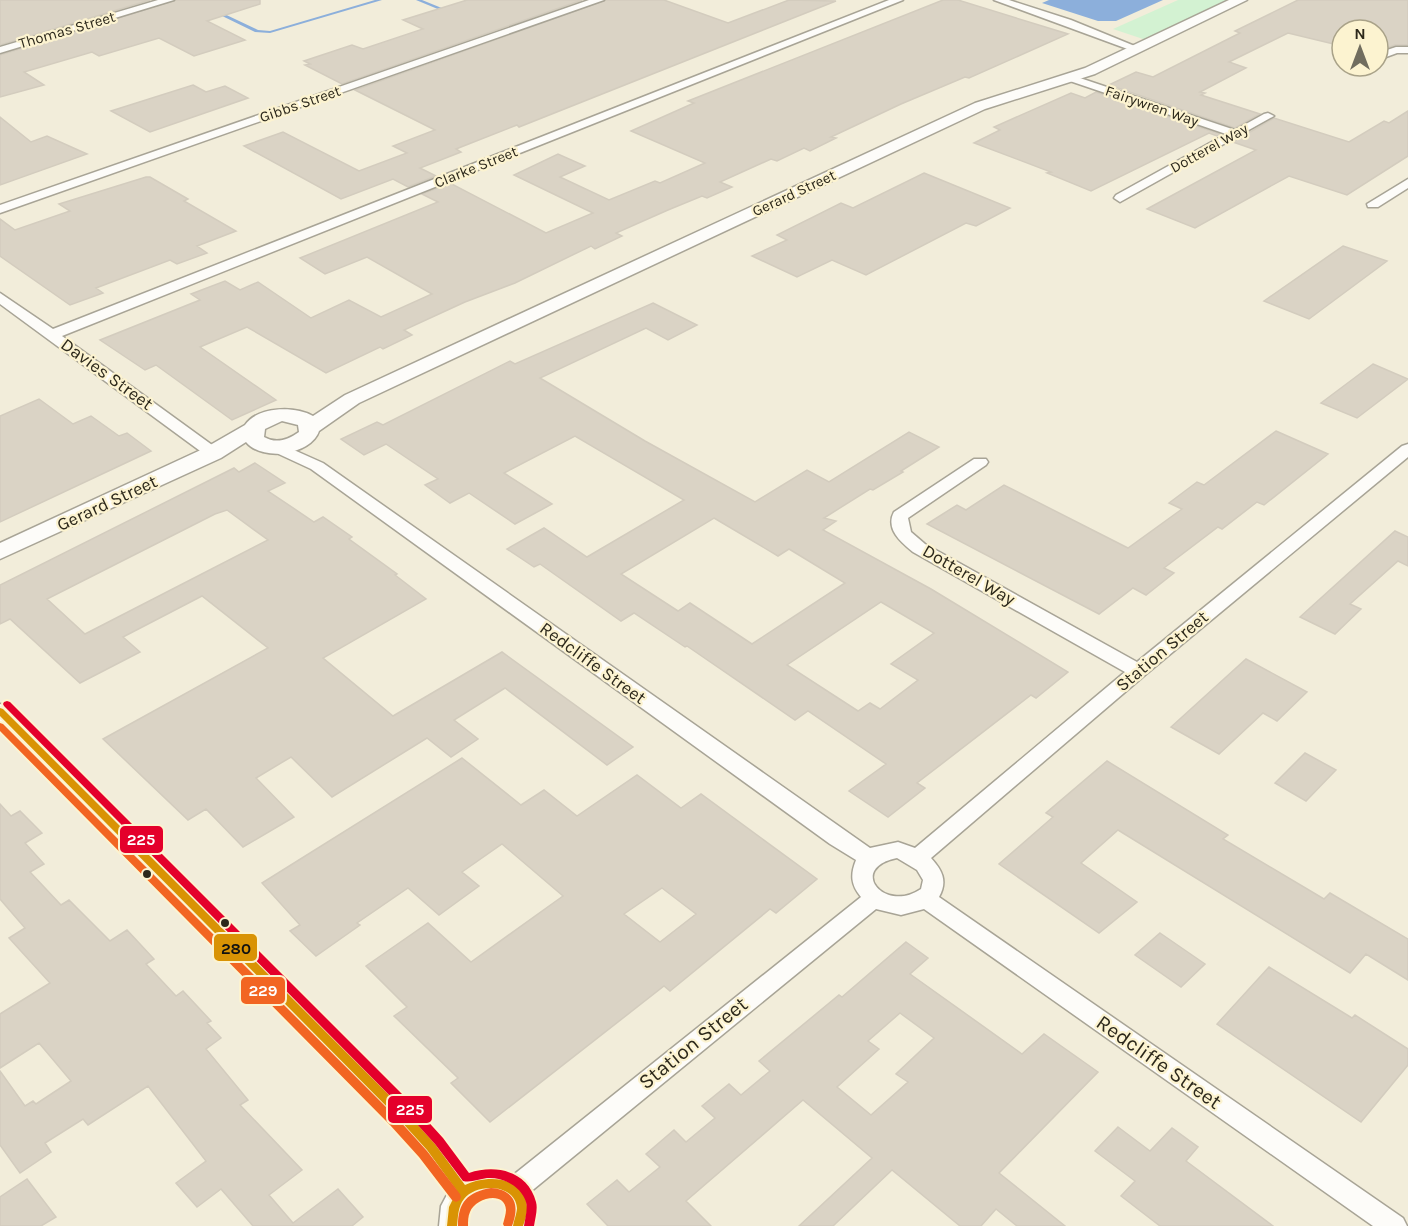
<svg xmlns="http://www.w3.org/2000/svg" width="1408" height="1226" viewBox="0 0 1408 1226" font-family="Karla,sans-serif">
<rect width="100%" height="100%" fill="#f2edda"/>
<path fill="#d3f2d2" d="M1178 0H1232L1146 40 1113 29Z"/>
<path fill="#8cafdb" d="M1049 0H1163L1116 21H1098L1042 3Z"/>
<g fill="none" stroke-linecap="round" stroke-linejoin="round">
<path fill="#8cafdb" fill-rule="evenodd" d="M375 0H382L270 33 255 32 214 12 218 11 258 30 270 31Z
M416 0H422L449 11 445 12Z"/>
</g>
<path fill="#dad3c5" stroke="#d3ccbe" stroke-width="1.5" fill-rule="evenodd" d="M0 0H150L0 45Z
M176 0H260V4L207 21 245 40 194 56 159 38 99 56 92 52 24 72 44 85 0 97V55Z
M467 0H582L342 84 305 65 310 64 304 61 352 45 363 49 423 29 403 20Z
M606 0H664L728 23 789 0 836 1 519 127 517 125 456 149 461 152 420 168 436 176 408 187 393 179 341 199 244 146 283 132 359 171 407 153 393 146 435 130 355 90Z
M943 0H958L1068 34 969 78 965 77 901 104 831 137 836 138 810 151 804 148 777 161 771 159 720 182 732 187 707 198 702 196 668 210 616 233 622 236 595 249 591 246 515 283 465 302 404 330 412 335 383 349 380 347 326 373 247 327 200 347 276 400 232 420 156 365 145 370 100 340 200 300 191 294 225 281 240 290 258 282 311 318 349 300 381 317 432 294 367 257 325 274 300 258 438 202 422 194 450 183 546 233 593 213 514 175 558 154 585 166 560 177 609 200 655 181 660 183 705 163 631 131 694 103 688 101Z
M1298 0H1408V45H1395L1378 51V30H1342V46L1288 33 1229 62 1246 68 1200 92 1205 93 1201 95 1260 114 1235 128 1109 85 1136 72 1153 77 1240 33 1235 31Z
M193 85 206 92 225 86 248 98 150 132 111 111Z
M1096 92 1220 134 1217 136 1209 133 1091 191 1047 173 1051 172 974 143 1000 130 994 127 1071 93 1085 98Z
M1408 111V156L1347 195 1289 176 1195 228 1147 209 1256 150 1233 142 1274 118 1349 142 1384 121 1389 123Z
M0 117 31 142 47 136 87 154 0 185Z
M924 173 1010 208 976 226 966 223 866 275 832 260 797 277 752 256 787 240 777 235 841 203 853 208Z
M146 177H150L188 199 184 201 236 231 197 246 207 253 177 264 170 260 96 288 103 293 70 305 0 256V219L15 230 70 211 59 204Z
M1343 246 1387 261 1309 319 1264 301Z
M653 303 697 325 668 340 646 328 540 378 645 441 755 502 807 470 829 482 909 432 939 447 901 471 903 472 873 490 870 489 824 518 836 521 823 530 931 589 1068 672 1036 698 1031 695 917 783 925 788 888 817 849 791 886 764 808 711 795 720 687 646 685 647 634 613 621 621 540 564 534 567 507 549 544 528 587 557 684 500 575 436 504 473 552 504 515 524 469 493 450 503 425 485 438 479 386 444 364 455 341 439 377 422 383 425 510 361 515 364ZM714 518 778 556 789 549 845 583 752 644 690 603 678 611 621 574ZM881 602 934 633 891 664 918 680 880 709 870 703 858 711 787 665Z
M1373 364 1408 379 1357 418 1321 403Z
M39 399 73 424 91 416 119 436 127 433 151 451 0 522V416Z
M1276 431 1328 454 1264 505 1257 502 1222 529 1218 527 1164 568 1174 573 1146 595 1133 588 1099 614 927 524 957 505 966 510 1004 485 1128 548 1182 509 1169 503 1197 482 1204 485Z
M255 463 285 483 268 491 314 522 323 517 352 537 349 539 397 574 395 575 426 599 323 658 393 716 502 652 633 747 607 765 505 688 454 720 478 739 451 757 427 738 332 797 291 757 256 778 294 817 243 847 206 809 188 820 103 739 268 648 202 596 123 637 140 652 80 683 10 619 0 624V585L234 468 239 472ZM227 510 268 540 85 634 47 599 215 514Z
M1395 531 1408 537V566L1398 561 1350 604 1361 609 1335 634 1300 617Z
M1246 659 1307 692 1277 721 1263 713 1219 754 1171 727Z
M1305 753 1336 770 1306 801 1275 783Z
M462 758 521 805 544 790 577 816 637 775 681 808 701 794 817 879 776 913 770 909 670 991 664 986 490 1122 451 1083 458 1078 394 1016 407 1007 366 966 428 923 471 962 563 896 502 844 462 872 479 886 439 915 408 888 357 923 360 925 316 956 290 931 300 925 262 883ZM662 888 696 914 660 942 624 914Z
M1107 761 1228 835 1223 839 1324 899 1330 893 1408 939V980L1366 954 1350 973 1118 830 1081 863 1137 902 1099 933 999 864 1053 817 1046 813Z
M0 804 11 816 20 811 42 833 25 843 44 864 30 872 61 905 69 900 110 941 127 930 154 959 146 964 176 996 183 991 211 1021 207 1023 221 1038 206 1049 248 1100 240 1105 302 1170 269 1195 293 1223 338 1189 363 1217 352 1226H253L221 1189 197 1207 176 1183 206 1161 148 1086 88 1125 83 1119 45 1143 51 1152 20 1173 0 1145V1071L25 1106 33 1101 36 1104 71 1081 39 1043 0 1068V1014L50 983 9 938 25 928 0 899Z
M1160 933 1205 964 1181 987 1135 955Z
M906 942 928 958 910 974 1022 1054 1044 1034 1098 1072 999 1173 1065 1226H1017L996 1209 981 1226H960L892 1170 833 1226H799L872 1158 803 1100 686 1201 711 1226H608L587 1204 617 1180 629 1192 660 1167 646 1154 674 1130 686 1142 715 1118 702 1106 729 1084 741 1095 770 1071 759 1061 839 995 842 997ZM900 1013 934 1038 896 1074 908 1082 871 1115 837 1087 879 1049 868 1041Z
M1269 967 1352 1018 1355 1015 1408 1049V1065L1361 1122 1217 1024Z
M1118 1127 1150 1151 1172 1128 1198 1147 1186 1161 1273 1226H1160L1121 1196 1135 1181 1095 1151Z
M27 1179 56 1217 41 1226H0V1197Z"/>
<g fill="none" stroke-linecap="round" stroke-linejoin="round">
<g stroke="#a8a496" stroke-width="3">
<path id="minor" d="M158 0H174L0 53V47Z
M589 0H604L0 213V205Z
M889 0H903L62 336 219 450 221 453 219 456H207L0 304V293L53 329Z
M994 0H1009L1071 20 1142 49 1137 52 1133 51Z
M1396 47H1408V53H1397L1378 60V53Z
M1068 74 1235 130 1264 114 1268 113 1274 116 1120 202 1114 198 1116 195 1226 134 1064 79 1062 77Z
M1408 179V188L1378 207H1368L1367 204Z
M276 442 323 463 870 848 898 842 915 848 1125 672 913 552C901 542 885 529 894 512L974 459H986L988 462 986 465 908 518 911 532 925 544 1137 662 1402 446 1408 444V457L1145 675 931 858C942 870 948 881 939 897L1403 1218 1407 1226H1373L924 909 901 915 876 909 529 1193 535 1208 531 1226H505C506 1220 509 1213 509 1207 507 1186 474 1193 468 1207 465 1212 466 1220 465 1226H439L441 1206 449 1191 422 1155 393 1123 0 723V704L7 706 411 1107 440 1139 468 1176 492 1171 512 1176 861 897C851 885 850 875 856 860L830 844 311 469 270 450 268 447 270 444ZM897 858 917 870 923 880 921 889C884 914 847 868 897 858Z"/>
</g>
<g stroke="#a8a496" stroke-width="3">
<path id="tertiary" d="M1229 0H1247L1095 74 985 109 359 403 319 431C311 455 262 462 246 442L221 458 0 559V543L205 448 245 425C258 406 295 406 313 416L345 395 975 103 1085 68ZM282 421 298 425 299 432C288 440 276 444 264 437L265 429Z"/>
</g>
<use href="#minor" fill="#fdfcf9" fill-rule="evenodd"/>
<use href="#tertiary" fill="#fdfcf9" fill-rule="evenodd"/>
<g stroke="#fcf3d0" stroke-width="4">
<path id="bus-1" d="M0 708 3 709 406 1112 435 1144 465 1185C487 1174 525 1176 527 1207 528 1213 525 1220 523 1226H513C514 1220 517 1213 517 1208 515 1183 476 1183 464 1199 458 1206 458 1217 457 1226H447L449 1207 457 1191 427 1150 398 1118 0 716Z"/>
</g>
<g stroke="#fcf3d0" stroke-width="4">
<path id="bus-2" d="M0 723 3 724 398 1119 427 1151 460 1194 461 1197 460 1200 456 1202 452 1200 419 1157 390 1125 0 731Z
M491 1188C515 1190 520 1205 512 1226H504L503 1224C504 1220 506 1214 506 1210 505 1190 475 1198 470 1212 468 1216 468 1221 468 1226H458C458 1202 468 1192 491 1188Z"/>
</g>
<g stroke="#fcf3d0" stroke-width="4">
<path id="bus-3" d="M7 701 10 702 413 1105 443 1138 469 1173C496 1164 528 1171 536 1202 538 1209 535 1219 534 1226H524C525 1219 528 1209 526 1202 521 1186 503 1177 487 1178 479 1179 471 1183 463 1181L435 1144 405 1111 4 706 3 704 4 702Z"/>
</g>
<use href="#bus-1" fill="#d99304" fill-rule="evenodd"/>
<use href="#bus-2" fill="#f26522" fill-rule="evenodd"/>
<use href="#bus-3" fill="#e4002b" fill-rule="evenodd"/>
</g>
<g fill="#2c281b" stroke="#fcf3d0" stroke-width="2">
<circle cx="147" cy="874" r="5"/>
<circle cx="225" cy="923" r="5"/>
</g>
<g text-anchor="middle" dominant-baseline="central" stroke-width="4.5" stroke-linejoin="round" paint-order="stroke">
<g font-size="15" fill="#2c281b" stroke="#fcf3d0">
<text transform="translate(67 30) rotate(-16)">Thomas Street</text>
<text transform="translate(300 104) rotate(-19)">Gibbs Street</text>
<text transform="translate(1152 106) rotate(19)">Fairywren Way</text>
<text transform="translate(1209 148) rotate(-29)">Dotterel Way</text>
<text transform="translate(476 167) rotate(-22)">Clarke Street</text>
<text transform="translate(794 193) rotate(-25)">Gerard Street</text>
</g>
<g font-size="18" fill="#2c281b" stroke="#fcf3d0">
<text transform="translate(107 374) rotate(36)">Davies Street</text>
<text transform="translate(107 503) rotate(-25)">Gerard Street</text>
<text transform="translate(969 575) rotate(30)">Dotterel Way</text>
<text transform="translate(1162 651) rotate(-40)">Station Street</text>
<text transform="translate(593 663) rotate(36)">Redcliffe Street</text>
</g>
<g font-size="21" fill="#2c281b" stroke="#fcf3d0">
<text transform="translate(693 1043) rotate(-39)">Station Street</text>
<text transform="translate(1159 1062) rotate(35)">Redcliffe Street</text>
</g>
</g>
<g stroke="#fcf3d0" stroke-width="2">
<rect x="119" y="825" width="45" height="29" rx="6" fill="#e4002b"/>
<rect x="213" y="933" width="45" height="29" rx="6" fill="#d99304"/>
<rect x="240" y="976" width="46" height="29" rx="6" fill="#f26522"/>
<rect x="387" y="1095" width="46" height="29" rx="6" fill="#e4002b"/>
</g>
<g font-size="16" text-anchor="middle" font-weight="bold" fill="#fff">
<text x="141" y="845">225</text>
<text x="263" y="996">229</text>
<text x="410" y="1115">225</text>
</g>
<g font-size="16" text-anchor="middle" font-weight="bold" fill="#111">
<text x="236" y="954">280</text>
</g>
<g transform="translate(1360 48)"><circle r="28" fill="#fcf3d0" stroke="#a9a288" stroke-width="1.5"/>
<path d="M0-4.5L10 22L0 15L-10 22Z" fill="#716d5e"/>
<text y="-9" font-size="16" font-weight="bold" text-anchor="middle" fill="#2c281b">N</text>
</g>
</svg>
